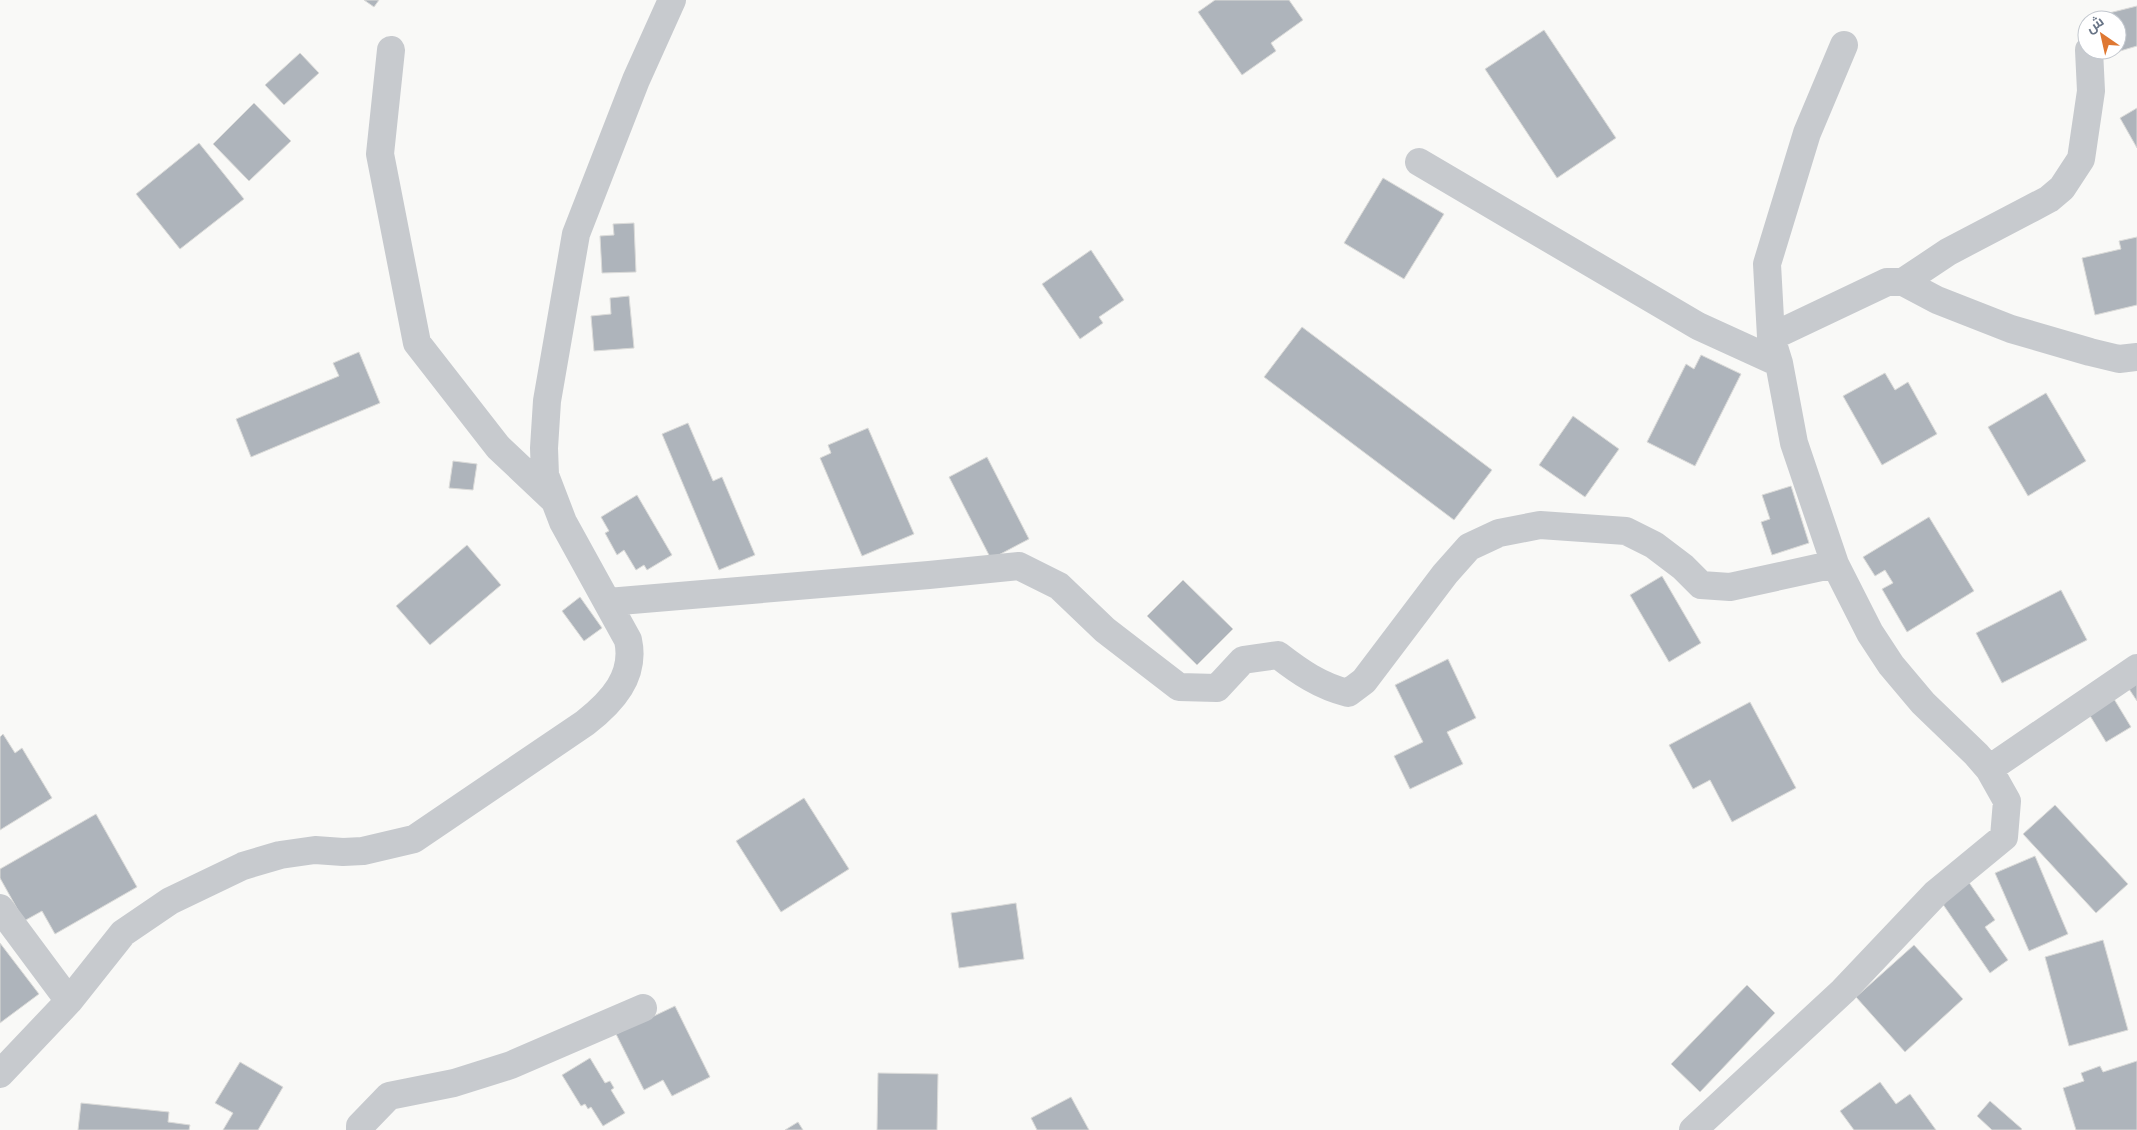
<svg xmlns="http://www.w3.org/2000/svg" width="2137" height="1130" viewBox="0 0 2137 1130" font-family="Roboto,Cairo,sans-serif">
<rect width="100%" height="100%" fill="#f9f9f7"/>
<path fill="#aeb4bb" stroke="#dbdbd9" d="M364 0H379L374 7Z
M1215 0H1289L1303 20 1271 43 1276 51 1242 75 1198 12Z
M2137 6V46L2120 51 2117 41V20H2111L2109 13Z
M1544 30 1616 138 1557 178 1485 69Z
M300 53 319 73 284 105 265 85Z
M254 103 291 141 249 181 213 144Z
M2137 108V148L2120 118Z
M199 143 244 199 180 249 136 194Z
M1383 178 1444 214 1404 279 1344 243Z
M634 223 636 272 602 273 600 236 614 235 613 224Z
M2137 237V305L2095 315 2082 258 2121 249 2119 241Z
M1091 250 1124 300 1099 317 1103 323 1080 339 1042 284Z
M629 296 634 348 594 351 591 316 611 314 610 298Z
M1302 327 1492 470 1454 520 1264 377Z
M359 352 380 403 251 457 236 419 339 376 333 363Z
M1701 355 1741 374 1695 466 1647 442 1686 364 1694 369Z
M1885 373 1895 390 1908 382 1937 434 1882 465 1843 396Z
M2046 393 2086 461 2028 496 1988 427Z
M1573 416 1619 449 1585 497 1539 465Z
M688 423 713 481 722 477 755 555 719 570 662 434Z
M868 428 914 534 862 556 820 458 831 453 828 445Z
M987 457 1029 539 991 559 949 477Z
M453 461 477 464 473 490 449 488Z
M1791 486 1809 543 1772 555 1761 522 1770 519 1762 495Z
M637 495 672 555 647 570 644 565 636 570 624 550 617 555 605 533 609 531 601 517Z
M1929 517 1974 591 1907 632 1882 589 1893 583 1885 570 1875 576 1863 557Z
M467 545 501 585 430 645 396 606Z
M1662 576 1701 643 1669 662 1630 595Z
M1183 580 1233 629 1197 665 1147 616Z
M2061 590 2087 640 2002 683 1976 633Z
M580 597 602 628 584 641 562 611Z
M1448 659 1476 718 1447 732 1463 764 1410 789 1394 756 1423 742 1395 685Z
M2137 683V701L2129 689Z
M2114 699 2131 727 2106 742 2089 714Z
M1750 702 1796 788 1732 822 1710 780 1693 789 1669 745Z
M3 734 15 753 22 748 52 798 0 830V737Z
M804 798 849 869 781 912 736 841Z
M2055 805 2128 884 2096 913 2023 834Z
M96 814 137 887 55 934 42 911 24 921 0 878V869Z
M2035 856 2068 934 2029 951 1995 873Z
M1968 881 1995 920 1985 927 2008 960 1990 973 1940 900Z
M1016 903 1024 959 959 968 951 913Z
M2103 940 2128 1030 2069 1046 2045 957Z
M0 943 39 994 0 1023Z
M1914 945 1963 999 1905 1052 1856 997Z
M1747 985 1775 1013 1700 1092 1671 1064Z
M675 1006 710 1077 672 1096 663 1080 644 1090 616 1034Z
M590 1058 605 1083 610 1081 614 1088 611 1090 625 1113 603 1126 591 1107 588 1109 585 1104 581 1106 562 1075Z
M2137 1061V1130H2076L2063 1088 2084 1081 2081 1073 2100 1066 2103 1072Z
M240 1062 283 1087 258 1130H223L233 1113 215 1103Z
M878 1073 938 1074 937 1130H877Z
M1880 1082 1896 1104 1910 1094 1936 1130H1854L1840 1111Z
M1071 1097 1089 1130H1037L1031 1118Z
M1990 1101 2022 1129 2021 1130H1992L1977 1116Z
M81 1103 169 1112 168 1122 190 1125 189 1130H78Z
M798 1122 803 1130H785Z"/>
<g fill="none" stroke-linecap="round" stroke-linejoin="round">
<path stroke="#c7cace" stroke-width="28" d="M391 50 380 154 417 343 498 447 552 498
M1419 162 1698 326 1779 363
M1903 282 1937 300 2011 329 2090 352 2119 359 2137 357
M1771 337 1887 282H1903L1948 252 2032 208 2049 199 2062 188 2081 159 2091 91 2089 50
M608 602 929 575 1019 566 1059 586 1105 630 1179 687 1217 688 1243 660 1278 655C1300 672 1320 686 1348 693L1364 681 1445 574 1469 547 1499 533 1540 525 1626 531 1654 545 1683 567 1701 585 1730 587 1835 564
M1989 769 2137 668
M0 908 69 1001
M0 1074 69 1001 123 933 170 901 243 866 280 855 315 850 343 852 363 851 414 839 585 723C612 702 636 676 628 640L563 522 545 475 544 448 547 401 576 234 636 80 672 0
M360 1130V1126L389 1096 454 1083 511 1065 643 1008
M1693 1130 1843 991 1936 893 2004 837 2007 801 1989 769 1976 754 1923 703 1891 665 1870 633 1835 564 1794 443 1779 363 1771 337 1767 264 1807 133 1844 45"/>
</g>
<g transform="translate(2102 35) rotate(326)"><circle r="24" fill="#ffffff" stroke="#c3c8cf"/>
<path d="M0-4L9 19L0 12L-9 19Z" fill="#df7832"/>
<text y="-8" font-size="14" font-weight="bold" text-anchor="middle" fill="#697587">ش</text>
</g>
</svg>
